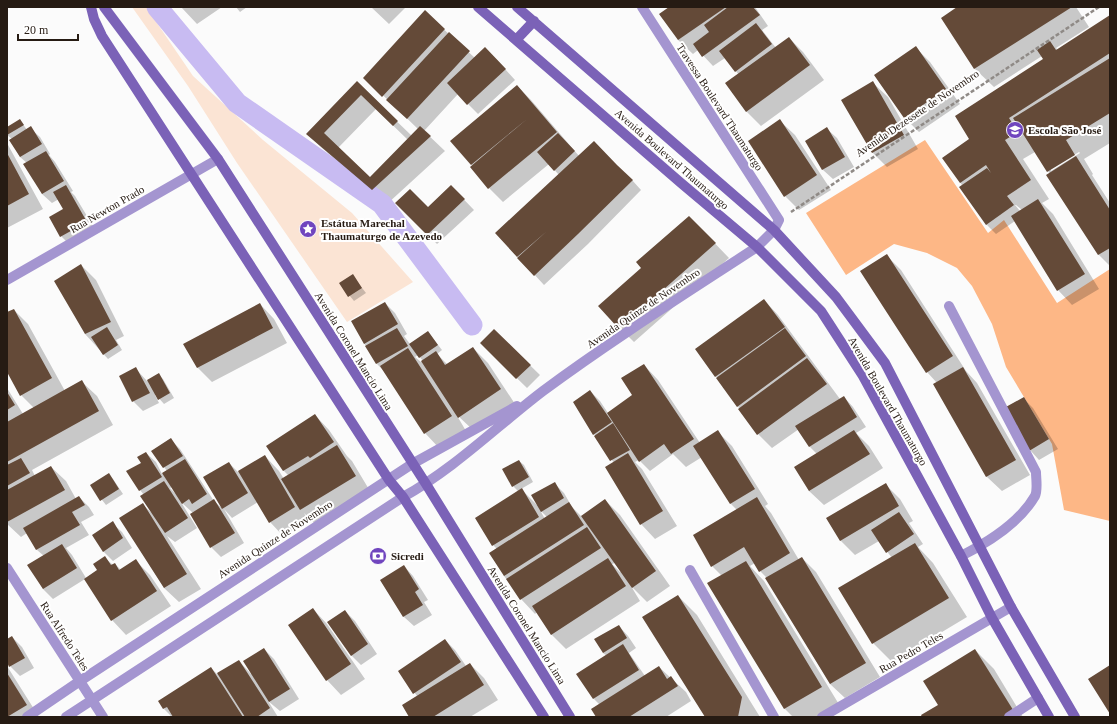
<svg xmlns="http://www.w3.org/2000/svg" width="1117" height="724" viewBox="0 0 1117 724" font-family="Georgia,serif">
<rect width="100%" height="100%" fill="#fbfbfb"/>
<path fill="#fbe4d4" d="M132 7H146L193 76 263 140 352 213 413 282 347 322 237 163 188 86Z"/>
<path fill="#fdb786" d="M925 140 988 233 1004 220 1057 303 1110 269V521L1064 510 1052 444 1006 367 992 324 972 286 957 268 927 253 894 244 846 275 806 213Z"/>
<path fill="#0003" fill-rule="evenodd" d="M181 7H222L197 24Z
M236 7H247L240 12Z
M371 7H406L389 24Z
M671 7H755L768 26 762 30 776 48 789 38 803 52 824 80 761 126 746 111 739 75 725 58 713 66 698 50 693 54 678 40Z
M959 7H1076L1089 27 1056 48 1058 50 1110 16V143L1084 159 1093 174 1092 175 1110 203V266L1099 255 1047 175 1050 174 1035 152 1023 159 1049 199 1042 203 1053 214 1099 289 1072 305 1058 290 1015 221 996 234 986 224 960 182 970 139 1044 60 1042 56 994 87 975 69 942 18ZM1079 152 1080 153 1051 171V169ZM1015 205H1016L1022 210 1020 211Z
M425 12 475 58H495L515 80 478 114 458 94 424 131 445 151 387 204 322 148 307 134 357 83 412 136 418 129 365 78ZM376 109 408 140 370 179 338 148Z
M916 48 930 62 960 104 919 132 905 118 875 76Z
M873 83 888 97 918 149 887 167 872 152Z
M517 86 531 100 579 156 632 180 641 190 588 244 544 285 496 233 559 175 549 164 503 202 489 188 473 166 452 142Z
M20 120 27 130 30 128 40 137 50 154 49 155 55 162 73 191 71 192 75 196 96 231 71 246 61 236 64 209 59 199 52 203 42 194 27 163 20 157 10 140 12 139 7 135V128Z
M780 121 795 135 831 190 799 210 785 196Z
M827 129 837 138 854 167 833 179 823 170 806 141Z
M7 143 43 209 7 228Z
M451 186 474 210 437 244 397 203 428 208Z
M704 232 729 258 634 342 620 328Z
M886 255 901 270 966 371 977 383 1030 475 1002 491 987 477 934 384 937 383 927 372 862 271Z
M81 265 96 280 124 336 116 340 122 350 108 359 85 334Z
M352 275 366 293 354 301 340 284Z
M764 300 778 315 840 399 844 397 853 407 866 427 856 433 869 446 883 468 824 505 809 491 795 468 817 454 810 447 799 429 772 448 758 434 696 349Z
M385 303 395 313 407 334 404 336 410 344 428 332 442 350 437 354 448 365 473 348 488 363 515 404 474 431 456 414 466 431 439 448 425 433 384 371 377 364 364 343ZM418 355 423 361 421 362 415 357Z
M260 304 274 319 287 343 212 382 198 368 185 344Z
M14 310 28 324 65 391 82 382 97 396 113 425 32 470 35 476 51 467 66 481 76 499 79 497 89 507 94 515 81 522 89 535 66 548 72 555 86 578 98 570 105 558 113 565 115 564 121 570 136 561 150 575 171 606 126 635 112 620 85 579 53 599 43 589 29 565 44 556 37 550 27 533 21 537 7 524V388L23 414 34 408 21 395 7 370V313Z
M494 330 540 375 527 388 481 343Z
M644 365 658 380 700 443 718 432 732 446 768 504 765 506 771 513 799 560 802 558 816 572 880 677 845 698 830 684 767 578 760 571 755 563 750 566 764 581 840 706 821 717H793L785 709 709 584 722 576 712 566 737 510 731 504 702 457 686 467 673 454 650 471 639 460 635 462 642 469 677 526 655 539 641 524 614 463 594 434 590 391 600 401 608 413 635 400Z
M136 369 147 381 158 374 163 379 174 398 164 404 156 395H155L159 403 143 411 133 401 120 377Z
M1023 398 1033 408 1058 449 1039 460 1030 450Z
M315 415 329 430 347 456 352 461 370 491 315 524 304 513 309 522 284 537 270 522 258 502 232 518 224 509 244 543 221 557 211 547 191 514 193 513 181 502 197 528 175 542 167 536 201 589 179 602 164 588 121 519 143 505 153 514 144 495 140 490 142 463 146 453 156 462 162 474 167 471 152 451 170 439 180 449 214 501 223 509 204 478 229 463 238 472 265 456 279 471 284 479 289 476 284 471 267 446ZM172 487 176 494 170 488Z
M519 461 524 465 533 482 521 489 537 505 554 483 564 493 572 507 582 517 605 500 620 515 670 586 647 602 631 586 640 601 566 649 551 634 537 612 535 614 521 599 504 576 497 549 493 545 519 492 513 486ZM541 512H542L547 517 545 519ZM615 563 621 572H620L612 564Z
M109 475 113 479 123 494 106 505 91 486Z
M885 484 900 499 913 521 909 523 923 544 918 547 933 563 967 617 892 662 873 643 840 589 892 558 879 541 855 555 841 541 827 519Z
M112 523 122 532 132 548 113 561 103 551Z
M404 566 413 576 428 600 424 602 432 615 414 626 404 617 381 581Z
M678 596 697 615 760 717H706Z
M313 609 327 624 365 679 341 695 327 680Z
M345 611 355 621 377 654 361 665 351 655Z
M619 626 628 636 636 648 629 653 645 676 659 667 686 692 691 701 666 717H597L600 705 594 699 607 656 603 653Z
M12 637 22 647 34 668 20 676 10 666 7 660V640Z
M445 640 455 650 466 666 470 664 484 678 498 700 470 717H411L417 696 399 672Z
M264 649 274 659 299 699 280 711 268 701 278 717H172L164 709 211 668 217 674 239 661 251 674Z
M975 650 994 669 1023 717H923L939 705Z
M7 666 39 717H7Z"/>
<g fill="none" stroke-linecap="round" stroke-linejoin="round">
<path stroke="#c8bbf2" stroke-width="21" d="M157 7 237 103 382 204 472 325"/>
</g>
<path fill="#644a38" d="M669 7H726L678 40 659 14Z
M728 7H753L760 15 702 57 693 44 709 32 704 25Z
M957 7H1072L974 69 941 18Z
M425 10 445 29 382 97 363 78Z
M1110 15V53L1009 118 1018 132 1005 140 1031 180 1007 196 1014 205 986 225 959 187 987 168 991 173 986 165 960 183 942 158 969 139 955 116 1043 59 1037 50 1050 41 1056 50Z
M756 23 772 44 735 72 719 51Z
M449 32 470 51 407 119 386 100Z
M789 37 810 65 746 112 725 83Z
M916 46 946 89 904 118 874 75Z
M485 47 506 69 467 105 447 83Z
M1110 58V113L1066 140 1075 155 1047 172 1013 118Z
M357 81 398 121 393 126 361 95 324 133 370 177 420 126 431 136 372 190 306 134Z
M873 81 904 135 872 153 841 100Z
M517 85 557 132 488 189 470 167 527 119 471 165 450 141Z
M20 119 24 125 7 135V127Z
M780 119 817 175 784 197 748 141Z
M31 126 42 144 20 157 9 140Z
M827 127 845 157 822 170 805 141Z
M558 133 575 151 554 171 537 152Z
M594 141 617 165 633 180 578 234 534 276 517 258 547 231 517 257 495 233Z
M46 151 64 181 42 194 23 164Z
M7 153 29 194 7 206Z
M1076 156 1110 210V248L1098 255 1046 175Z
M66 185 87 222 60 237 49 217 63 209 53 192Z
M451 185 465 199 427 235 395 203 410 189 428 207Z
M1038 199 1085 274 1057 291 1011 216Z
M689 216 716 243 619 329 598 306 641 268 636 262Z
M887 254 953 356 926 373 860 271Z
M81 264 111 322 85 334 54 281Z
M353 274 362 288 348 297 339 283Z
M764 299 785 327 715 377 695 349Z
M385 302 398 324 364 344 351 321Z
M260 303 273 328 197 368 183 344Z
M14 309 52 378 20 396 7 372V312Z
M107 327 118 345 103 355 91 337Z
M397 328 408 346 376 364 365 346Z
M785 328 806 356 737 407 716 378Z
M494 329 531 365 516 379 480 343Z
M428 331 438 345 419 358 409 344Z
M473 347 501 389 458 418 421 361 436 351 445 365Z
M408 348 452 416 424 434 380 366Z
M807 358 827 384 757 435 738 409Z
M644 364 694 439 671 454 664 444 639 462 607 413 632 395 621 378Z
M136 367 150 393 132 402 119 376Z
M963 367 1016 460 986 477 933 384Z
M159 373 170 393 158 400 147 380Z
M82 380 99 411 7 462V422Z
M590 390 612 422 593 435 573 402Z
M7 392 15 405 7 410Z
M844 396 857 417 809 447 795 426Z
M1024 397 1049 439 1029 451 1004 408Z
M315 414 334 442 310 458 308 456 283 471 266 446Z
M613 423 630 450 610 461 594 436Z
M718 430 755 489 730 504 693 446Z
M854 430 870 454 809 491 794 467Z
M171 438 183 456 163 468 151 451Z
M337 445 356 476 300 510 281 479Z
M146 452 162 477 139 491 126 471 141 463 137 457Z
M628 453 663 511 640 525 605 467Z
M265 455 295 507 269 523 238 471Z
M21 458 30 473 7 486V465Z
M185 459 207 494 192 504 189 499 182 504 162 473Z
M519 460 529 477 512 487 502 469Z
M229 462 248 493 222 509 203 477Z
M51 466 65 490 7 522V490Z
M109 473 119 489 100 501 90 485Z
M164 481 188 518 165 533 140 496Z
M555 482 564 498 541 512 531 495Z
M886 483 899 506 840 541 826 518Z
M522 488 539 517 492 546 475 518Z
M79 496 85 505 72 512 80 525 36 550 23 528Z
M757 497 790 553 759 572 744 547 711 567 693 535Z
M214 499 235 533 210 548 190 514Z
M605 499 656 571 632 588 581 516Z
M569 502 584 525 504 576 489 553Z
M143 503 187 574 164 588 119 518Z
M899 512 914 534 886 553 871 530Z
M113 521 123 538 103 552 92 535Z
M587 527 601 548 520 600 506 579Z
M915 543 949 598 872 644 838 588Z
M62 544 77 568 43 589 27 565Z
M105 556 111 565 115 563 119 570 136 559 157 591 111 621 84 579 97 570 93 564Z
M802 557 866 663 830 684 765 578Z
M608 558 626 586 551 635 532 606Z
M746 561 822 687 784 709 707 583Z
M404 565 419 589 415 592 423 605 403 617 380 580Z
M678 595 742 697 738 717H705L642 617Z
M313 608 351 664 326 681 288 625Z
M345 610 368 644 351 656 327 622Z
M619 625 627 638 603 653 594 639Z
M12 636 25 658 9 667 7 662V639Z
M445 639 461 662 413 694 398 671Z
M623 644 639 670 593 699 576 674Z
M264 648 290 689 269 702 243 661Z
M975 649 1015 713 1008 717H922L921 715 938 705 923 681Z
M239 660 270 708 257 717H245L217 673Z
M470 663 484 685 433 717H409L402 705Z
M1110 665V714L1088 679Z
M659 666 667 679 671 676 678 686 629 717H596L591 709Z
M211 667 243 717H173L167 707 163 709 158 701Z
M7 673 27 705 7 717Z"/>
<g fill="none" stroke-linecap="round" stroke-linejoin="round">
<path stroke="#8f8a86" stroke-width="2.5" stroke-dasharray="4 2" stroke-linecap="butt" d="M791 212 1099 7"/>
<path stroke="#a495d0" stroke-width="10" d="M949 306 1036 472C1036 479 1038 490 1035 496 1020 522 987 543 961 556
M690 570 774 717"/>
<path stroke="#a495d0" stroke-width="10" d="M7 280 218 159
M7 568 103 717
M27 717 80 681 412 464 517 406
M66 717 403 497C454 469 497 426 543 391 612 340 685 294 757 247L774 230 779 220 642 7
M822 717 1011 607
M1009 717 1038 698"/>
<path stroke="#7b62b7" stroke-width="10" d="M91 7 94 19 102 36 389 480 403 497 544 717
M104 7 218 159 426 484 570 717
M478 7 681 183 757 247 821 311 863 376 961 556 992 618 1049 717
M517 7 774 230 836 297 885 363 1011 607 1075 717
M516 40 534 21"/>
</g>
<defs>
<g id="school-disc" transform="scale(0.9)"><circle r="9.5" fill="#7045be" stroke="#fff"/><path d="M0-5L7-2L0 1L-7-2ZM-4 1L0 2.5L4 1V4Q0 6-4 4Z" fill="#fff"/></g>
<g id="sight-disc" transform="scale(0.9)"><circle r="9.5" fill="#7045be" stroke="#fff"/><path d="M0-6L1.8-2.2L6-1.7L2.9 1.2L3.7 5.4L0 3.3L-3.7 5.4L-2.9 1.2L-6-1.7L-1.8-2.2Z" fill="#fff"/></g>
<g id="bank-disc" transform="scale(0.9)"><circle r="9.5" fill="#7045be" stroke="#fff"/><path d="M-6-4H6V4H-6ZM0-2.3a2.3 2.3 0 1 0 0 4.6a2.3 2.3 0 1 0 0-4.6Z" fill="#fff"/></g>
</defs>
<g fill-rule="evenodd">
<use href="#school-disc" x="1015" y="130"/>
<use href="#sight-disc" x="308" y="229"/>
<use href="#bank-disc" x="378" y="556"/>
</g>
<g text-anchor="middle" dominant-baseline="central" stroke-width="4" stroke-linejoin="round" paint-order="stroke">
<g font-size="11" fill="#261b13" stroke="#fff">
<text transform="translate(720 107) rotate(57)">Travessa Boulevard Thaumaturgo</text>
<text transform="translate(917 113) rotate(-34)">Avenida Dezessete de Novembro</text>
<text transform="translate(672 159) rotate(41)">Avenida Boulevard Thaumaturgo</text>
<text transform="translate(107 209) rotate(-30)">Rua Newton Prado</text>
<text transform="translate(643 308) rotate(-34)">Avenida Quinze de Novembro</text>
<text transform="translate(354 351) rotate(58)">Avenida Coronel Mancio Lima</text>
<text transform="translate(888 401) rotate(60)">Avenida Boulevard Thaumaturgo</text>
<text transform="translate(275 539) rotate(-33)">Avenida Quinze de Novembro</text>
<text transform="translate(527 625) rotate(58)">Avenida Coronel Mancio Lima</text>
<text transform="translate(65 636) rotate(57)">Rua Alfredo Teles</text>
<text transform="translate(911 652) rotate(-30)">Rua Pedro Teles</text>
</g>
<g font-size="11" font-weight="bold" fill="#261b13" stroke="#fff" text-anchor="start">
<text x="1028" y="130">Escola São José</text>
<text x="321" y="223">Estátua Marechal<tspan x="321" dy="13">Thaumaturgo de Azevedo</tspan></text>
<text x="391" y="556">Sicredi</text>
</g>
</g>
<rect width="1117" height="724" fill="none" stroke="#261b13" stroke-width="16"/>
<path d="M18 34v6h60v-6" fill="none" stroke="#261b13" stroke-width="2"/>
<text x="24" y="34" font-size="12" fill="#261b13" stroke="#ffffff" stroke-width="3" paint-order="stroke">20 m</text>
</svg>
